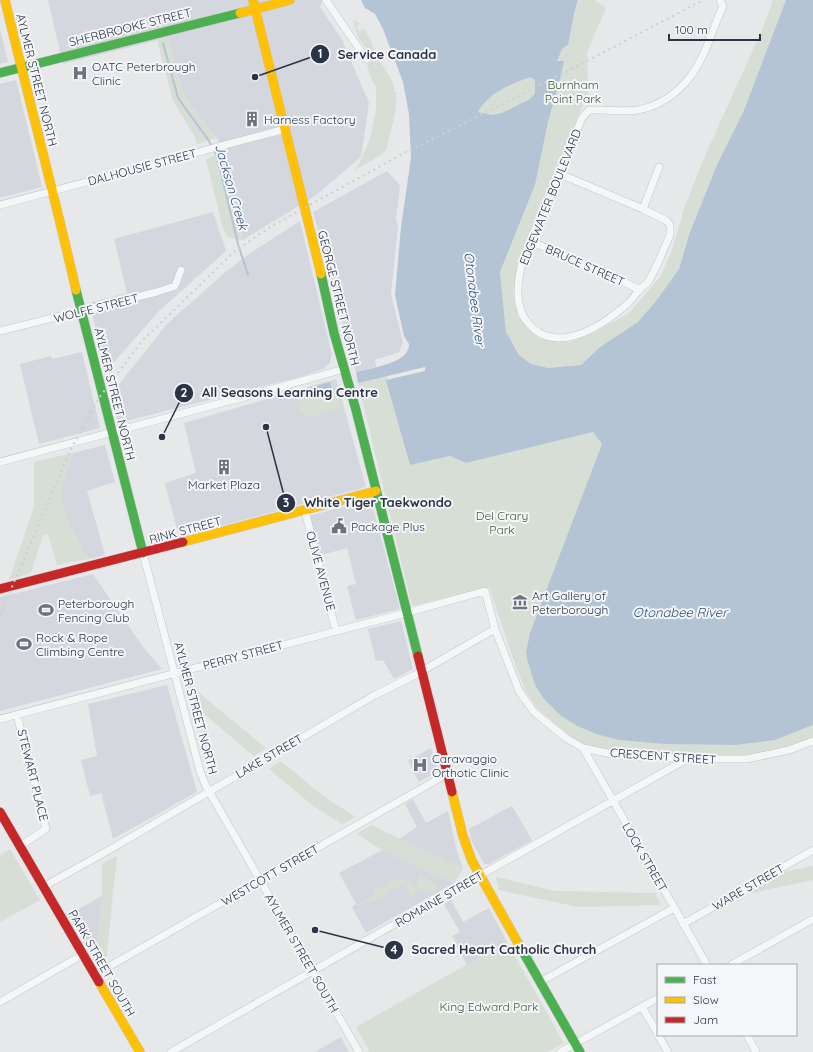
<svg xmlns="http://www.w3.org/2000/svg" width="813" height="1052" viewBox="0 0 813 1052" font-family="Quicksand,sans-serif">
<rect width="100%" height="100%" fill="#e6e8ea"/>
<path fill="#d4d7dd" d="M48 0H323L320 7 342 40 369 103 361 157 315 196 243 240 229 190 218 140 185 98 167 38 63 64Z
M0 29 8 62 0 64Z
M16 80 42 187 0 198V84Z
M387 171 400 185 396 219 398 227 391 294 403 342 399 352 375 360 376 367 356 372 313 212Z
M213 212 226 251 159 311 107 370 89 303 127 293 114 239Z
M300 221 332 355 329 364 323 369 296 378 118 423 112 393 167 324 222 275 246 256Z
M82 352 100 428 39 444 20 364 51 356 52 359Z
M336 379 366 487 179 537 165 483 196 473 184 423Z
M105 445 115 482 87 491 105 555 88 559 69 523 60 498 64 477 73 453Z
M371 500 400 609 356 620 347 586 356 584 347 548 318 556 308 516Z
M93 574 143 647 162 669 0 711V597Z
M401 621 413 669 394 679 383 660 376 661 368 629Z
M167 685 197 792 113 839 101 793 90 796 81 760 97 756 88 704Z
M431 748 438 771 419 782 408 761Z
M413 799 426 823 448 811 457 851 463 868 399 839 417 827 405 804Z
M512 806 532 840 489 864H484L471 840 469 829Z
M382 850 454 883 366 933 352 907 356 904 339 873Z
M102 896 96 961 68 915Z
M451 900 463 922 489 908 507 942 467 965 452 936 460 932 444 904Z
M341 1037 349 1052H315Z"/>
<path fill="#d6ded6" d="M579 0H594L606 8 587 52 588 93 526 240 518 265 513 291 518 317 539 339 569 342 594 333 629 313 660 277 672 251 684 209 704 158 762 30 773 0H786L744 110 717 165 690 232 679 269 656 301 638 322 600 347 581 365 548 368 531 364 519 354 506 332 500 272 535 185 548 122 560 80 564 61H557Z
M353 19 360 24 357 25 358 31H361L363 28C370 36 372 46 377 56 383 67 391 76 395 89H394V92H396C398 111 390 130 387 149L381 155 355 170 360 162 370 138 376 110V87L370 76 367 64 373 58 358 37Z
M167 38 185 98 216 138 197 144 195 137 173 101 157 40Z
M530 77 535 80V93L530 99 502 113 493 115 478 112C492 91 508 86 530 77Z
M221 153 229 190 243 240 227 237 222 225 206 159Z
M387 375 410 465 450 456 466 463 593 432 603 444 530 633 526 652 535 685 560 715 577 726 596 734 665 744 736 745 775 740 813 725V737L779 750 745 755 715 756 650 754 620 752 592 748 575 740 537 708 526 692 514 661 489 587 412 606 358 383Z
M300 391 299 395 305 399 336 391 343 408 310 417 305 416 301 411 296 393Z
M73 453 64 477 60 498 69 523 88 559 57 565 48 534 43 536 31 573 9 580 34 507V462Z
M187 683 266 748 254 756 193 705Z
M281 761 323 796 356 817 342 824 312 805 269 769Z
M371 825 463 868 454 883 382 850 357 834Z
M10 849 40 900 0 922V855Z
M117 856 106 961H96L102 896V864Z
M813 866V880L747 894 782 872Z
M421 875 438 886 434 893 420 890 412 898 404 884 369 903 368 901 358 907 357 904 375 894 373 891 400 877 418 886V877Z
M496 877 555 891 655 893 661 905 578 907 499 890Z
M507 942 564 1043 547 1052H370L356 1027Z"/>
<path fill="#b4c4d5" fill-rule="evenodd" d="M361 0H578L574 14 568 45 562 49 557 61H564L560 80 548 122 535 185 500 272 506 332 519 355 531 364 548 368 581 365 600 347 638 322 656 301 679 269 690 232 717 165 744 110 786 0H813V725L775 740 736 745 665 744 619 740 596 734 577 726 560 715 544 699 535 685 527 659 526 652 530 633 602 444 593 432 466 463 450 456 410 465 386 380 425 371V367L358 383 356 372C369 369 398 364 406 353 408 351 409 347 409 344L404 336 395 295 401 227 411 158 409 114 403 82 383 29 375 14 365 8ZM530 77 535 80V93L530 99 502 113 493 115 478 112C490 92 510 85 530 77Z
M330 382 332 390 307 397 305 389Z"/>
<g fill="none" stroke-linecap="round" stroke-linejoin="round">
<path stroke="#b4c4d5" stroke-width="2" d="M163 43 178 98 209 141 217 156 238 244 248 275"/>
<g stroke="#c4c6c8" stroke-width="8">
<path id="street" d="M326 0 366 59
M560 174 643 209 667 221 670 225V235C663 250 657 268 648 282 645 285 642 287 639 290 635 295 632 300 627 304 606 323 567 350 538 332 525 323 518 309 518 293 517 259 538 225 551 194 562 169 572 143 582 118L589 110C592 110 595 110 598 110 611 110 625 112 638 110 667 105 690 83 702 57 710 41 715 23 723 6L720 0
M0 205 285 129
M643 209 659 167
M530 241 622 281 640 290
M0 331 157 292 175 286 181 270
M0 462 255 394 344 369
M305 511 336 631
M143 553 200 771 206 786 359 1052
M17 715 46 829 20 846
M0 719 398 615 485 591 495 629 519 691 534 712 566 738 583 748 617 755 687 759H747L789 750 813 741
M583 748 707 965
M43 887 109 850 375 695 415 675 495 629
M683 924 813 850
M731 965 813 919
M94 975 447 774
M540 982 674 908
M0 1002 82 955
M642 1007 658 1034
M658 1035 668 1052
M747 1035 756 1052
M171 1052 486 872 687 759
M560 1052 658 998"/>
</g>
<g stroke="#c4c6c8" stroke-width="10">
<path id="fast" d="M0 73 240 13
M321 274 334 333 356 410 418 656
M76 290 143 553
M518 943 580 1052"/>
</g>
<g stroke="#c4c6c8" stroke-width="10">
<path id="slow" d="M5 0C28 97 54 193 76 290
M253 0 321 274
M240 13 290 0
M183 542 376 491
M452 792 463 836 472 861 518 943
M99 982 140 1052"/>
</g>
<g stroke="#c4c6c8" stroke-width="10">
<path id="jam" d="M0 589 183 542
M418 656 452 792
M0 812 99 982"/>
</g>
<use href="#street" stroke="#f5f6f7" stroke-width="7"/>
<use href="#fast" stroke="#4caf50" stroke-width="9"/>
<use href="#slow" stroke="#ffc107" stroke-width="9"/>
<use href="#jam" stroke="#c62828" stroke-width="9"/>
<path stroke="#cecfd2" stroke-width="2" stroke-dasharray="2 4" stroke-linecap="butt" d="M0 615 70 451 99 398 142 341 235 251 270 227 404 153 568 71 703 0"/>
</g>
<defs>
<g id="hospital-bare" transform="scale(1.2)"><path d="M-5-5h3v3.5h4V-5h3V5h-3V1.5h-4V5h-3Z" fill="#6c737f" stroke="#f4f6f9" stroke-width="2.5" paint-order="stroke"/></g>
<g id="building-bare" transform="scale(1.2)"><path d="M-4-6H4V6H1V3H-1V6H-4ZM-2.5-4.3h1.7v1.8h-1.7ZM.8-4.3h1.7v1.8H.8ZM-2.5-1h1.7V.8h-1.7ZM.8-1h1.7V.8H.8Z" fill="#6c737f" stroke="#f4f6f9" stroke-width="2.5" paint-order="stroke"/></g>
<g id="civic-bare" transform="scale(1.2)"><path d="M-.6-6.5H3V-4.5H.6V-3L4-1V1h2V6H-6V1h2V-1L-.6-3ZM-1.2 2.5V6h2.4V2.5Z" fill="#6c737f" stroke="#f4f6f9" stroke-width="2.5" paint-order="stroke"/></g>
<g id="museum-bare" transform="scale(1.2)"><path d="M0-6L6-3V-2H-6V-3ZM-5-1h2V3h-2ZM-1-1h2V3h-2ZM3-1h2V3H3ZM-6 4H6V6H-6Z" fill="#6c737f" stroke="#f4f6f9" stroke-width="2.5" paint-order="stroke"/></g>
<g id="stadium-bare" transform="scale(1.2)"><path d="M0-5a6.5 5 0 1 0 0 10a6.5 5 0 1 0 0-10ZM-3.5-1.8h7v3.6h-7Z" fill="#6c737f" stroke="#f4f6f9" stroke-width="2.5" paint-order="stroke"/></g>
</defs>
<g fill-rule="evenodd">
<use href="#hospital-bare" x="80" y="73"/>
<use href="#building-bare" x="252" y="119"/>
<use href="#building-bare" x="224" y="467"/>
<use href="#civic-bare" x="339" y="526"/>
<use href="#museum-bare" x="520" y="602"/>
<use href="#stadium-bare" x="46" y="610"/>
<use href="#stadium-bare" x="24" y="644"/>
<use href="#hospital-bare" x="420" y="765"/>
</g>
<g text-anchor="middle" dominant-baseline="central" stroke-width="4" stroke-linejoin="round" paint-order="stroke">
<g font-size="12" fill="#2b3445" stroke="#f4f6f9">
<text transform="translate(130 27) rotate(-14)">SHERBROOKE STREET</text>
<text transform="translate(37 80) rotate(76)">AYLMER STREET NORTH</text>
<text transform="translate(142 167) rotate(-15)">DALHOUSIE STREET</text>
<text transform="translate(550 197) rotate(-68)">EDGEWATER BOULEVARD</text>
<text transform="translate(585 265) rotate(24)">BRUCE STREET</text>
<text transform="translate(339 298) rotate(76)">GEORGE STREET NORTH</text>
<text transform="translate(96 308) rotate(-14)">WOLFE STREET</text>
<text transform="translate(115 394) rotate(76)">AYLMER STREET NORTH</text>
<text transform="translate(185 530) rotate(-15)">RINK STREET</text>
<text transform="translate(321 571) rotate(75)">OLIVE AVENUE</text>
<text transform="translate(243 655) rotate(-15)">PERRY STREET</text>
<text transform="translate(196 708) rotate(75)">AYLMER STREET NORTH</text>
<text transform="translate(269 756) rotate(-30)">LAKE STREET</text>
<text transform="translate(663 756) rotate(4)">CRESCENT STREET</text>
<text transform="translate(33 775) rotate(76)">STEWART PLACE</text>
<text transform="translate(645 857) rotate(60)">LOCK STREET</text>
<text transform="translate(270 875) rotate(-30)">WESTCOTT STREET</text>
<text transform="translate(748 887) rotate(-30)">WARE STREET</text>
<text transform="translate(439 899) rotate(-30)">ROMAINE STREET</text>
<text transform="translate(302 953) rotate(60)">AYLMER STREET SOUTH</text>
<text transform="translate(102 963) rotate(60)">PARK STREET SOUTH</text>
</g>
<g font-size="12" fill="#2b3445" stroke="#f4f6f9" text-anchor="start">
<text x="92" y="66">OATC Peterbrough<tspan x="92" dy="14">Clinic</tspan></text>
<text x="264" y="119">Harness Factory</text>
<text x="224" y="484" text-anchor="middle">Market Plaza</text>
<text x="351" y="526">Package Plus</text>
<text x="532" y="595">Art Gallery of<tspan x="532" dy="14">Peterborough</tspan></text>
<text x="58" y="603">Peterborough<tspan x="58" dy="14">Fencing Club</tspan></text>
<text x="36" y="637">Rock &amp; Rope<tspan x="36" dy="14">Climbing Centre</tspan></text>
<text x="432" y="758">Caravaggio<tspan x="432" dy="14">Orthotic Clinic</tspan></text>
</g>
<g font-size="12" fill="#3f6138" stroke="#f4f6f9">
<text x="573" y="84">Burnham<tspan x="573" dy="14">Point Park</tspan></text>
<text x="502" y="515">Del Crary<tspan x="502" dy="14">Park</tspan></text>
<text x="489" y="1006">King Edward Park</text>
</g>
<g font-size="13" font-style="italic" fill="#34527a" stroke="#f4f6f9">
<text transform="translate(232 187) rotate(74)">Jackson Creek</text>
<text transform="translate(475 299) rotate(83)">Otonabee River</text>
<text x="680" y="612">Otonabee River</text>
</g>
</g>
<path fill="none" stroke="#2b3445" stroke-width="1.5" d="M255 77L320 54M162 437L184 393M266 427L286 503M315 930L394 950"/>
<g fill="#2b3445" stroke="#f4f6f9" stroke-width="1.5">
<circle cx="255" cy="77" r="4"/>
<circle cx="162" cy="437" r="4"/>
<circle cx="266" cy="427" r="4"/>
<circle cx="315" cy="930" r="4"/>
<circle cx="320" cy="54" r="10"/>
<circle cx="184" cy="393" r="10"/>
<circle cx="286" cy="503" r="10"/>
<circle cx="394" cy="950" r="10"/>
</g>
<g font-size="12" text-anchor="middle" font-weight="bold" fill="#fff">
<text x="320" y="58">1</text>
<text x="184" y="397">2</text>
<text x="286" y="507">3</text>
<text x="394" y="954">4</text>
</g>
<g font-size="13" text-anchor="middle" font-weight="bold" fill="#2b3445" stroke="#f4f6f9" stroke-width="4" stroke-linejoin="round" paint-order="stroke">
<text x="387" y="59">Service Canada</text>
<text x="290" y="397">All Seasons Learning Centre</text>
<text x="378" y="507">White Tiger Taekwondo</text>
<text x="504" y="954">Sacred Heart Catholic Church</text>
</g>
<rect x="657" y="964" width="140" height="72" fill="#f4f6f9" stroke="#a4a8b1"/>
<rect x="665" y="977" width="20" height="6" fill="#4caf50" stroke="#a4a8b1"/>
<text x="693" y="984" font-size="12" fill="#2b3445">Fast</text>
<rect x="665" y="997" width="20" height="6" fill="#ffc107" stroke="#a4a8b1"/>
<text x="693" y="1004" font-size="12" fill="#2b3445">Slow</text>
<rect x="665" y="1017" width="20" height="6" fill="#c62828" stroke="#a4a8b1"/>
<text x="693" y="1024" font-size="12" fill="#2b3445">Jam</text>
<path d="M669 34v6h91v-6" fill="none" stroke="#2b3445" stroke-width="2"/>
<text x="675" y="34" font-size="12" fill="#2b3445" stroke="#f4f6f9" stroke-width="3" paint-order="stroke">100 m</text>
</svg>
